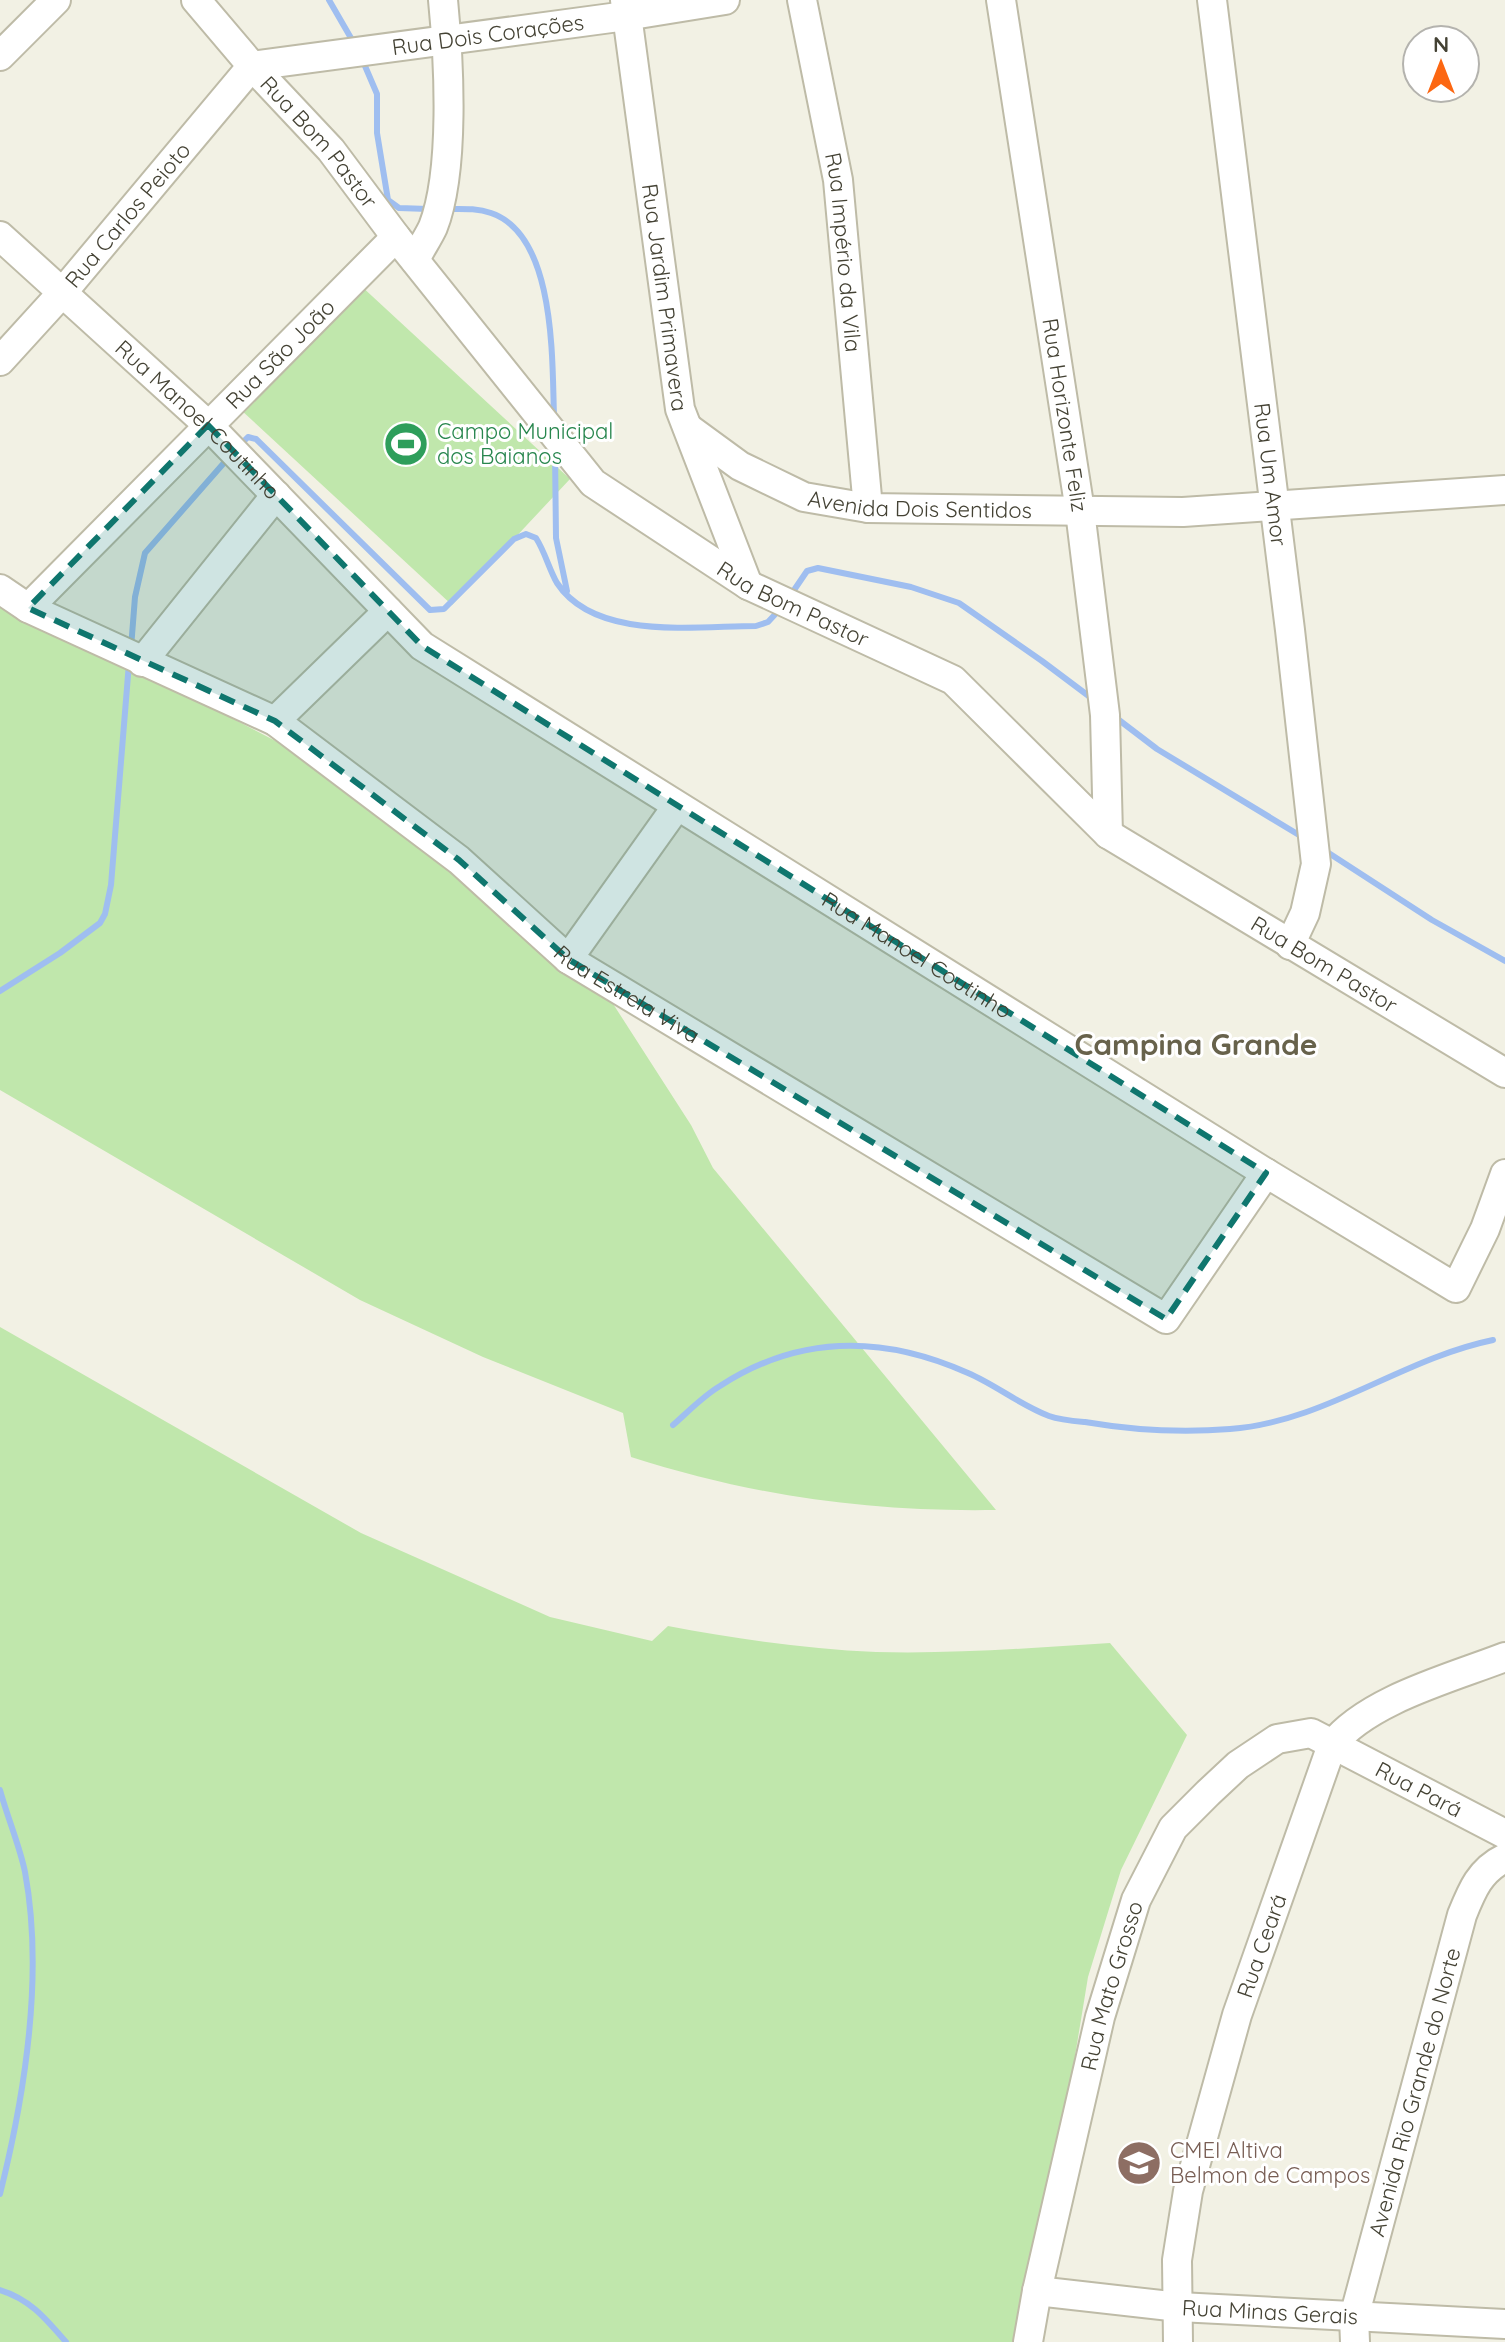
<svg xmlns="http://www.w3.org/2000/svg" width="1505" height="2342" viewBox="0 0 1505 2342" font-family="Quicksand,sans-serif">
<rect width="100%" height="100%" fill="#f2f1e4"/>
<path fill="#c0e7ac" d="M359 284 570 479 452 605 241 410Z
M0 595 43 620 318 763 608 996 691 1125 713 1168 996 1510C868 1512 753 1496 631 1457L623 1413 483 1357 360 1300 0 1090Z
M0 1327 361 1533 550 1617 652 1641 668 1626C737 1639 806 1649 876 1652 954 1654 1032 1648 1110 1643L1187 1735 1121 1870 1088 1977 1028 2342H0Z"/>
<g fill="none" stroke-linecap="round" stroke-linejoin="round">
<path stroke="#9fbef0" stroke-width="6" d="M329 0 355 45
M362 59 377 94V133L388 200 399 208 428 209
M448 209C462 209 477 208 491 213 556 235 552 360 554 416
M240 445 248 437 256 439 430 610 444 609 514 539 526 534 536 538C545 552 549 569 557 583 595 641 695 626 756 626L768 622 781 608
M555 451 556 538 567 591
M790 596 807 571 818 568 911 587 959 603 1042 661 1094 700
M131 648 135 597 145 553 230 456
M1115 717 1157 749 1304 838
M1324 850 1432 920 1505 961
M0 991 60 953 100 923 105 914 111 885 129 663
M673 1425C688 1412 703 1396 720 1386 800 1334 883 1335 968 1373 996 1385 1020 1405 1049 1416 1060 1420 1073 1421 1085 1422 1132 1430 1182 1433 1230 1429 1325 1422 1401 1359 1493 1340
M0 1790C7 1816 20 1847 25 1872 44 1975 25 2094 0 2194
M0 2290C30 2299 46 2319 66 2342"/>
<g stroke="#bebba7" stroke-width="32">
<g id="minor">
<path id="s1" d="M196 0 252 66 331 150 396 237 593 483 748 585 953 680 1108 834 1505 1073"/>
<path id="s2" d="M625 0 680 409 748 585"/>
<path id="s3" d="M802 0 838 180 868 508"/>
<path id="s4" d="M1001 0 1080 511 1105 715 1108 834"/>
<path id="s5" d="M1212 0 1290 630 1316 864 1305 913 1290 945"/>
<path d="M0 56 56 0"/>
<path id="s6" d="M252 66 626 16 725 0"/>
<path id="s7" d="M0 236 208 425 422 646 1266 1173 1456 1288 1485 1229 1505 1174"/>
<path d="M415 260C420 249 428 238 433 227 455 171 449 61 443 0"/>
<path id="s8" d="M0 361 62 293 252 66"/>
<path id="s9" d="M688 428 740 466 804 497 868 508 1183 512 1505 490"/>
<path id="s10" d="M0 589 28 608 275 721 459 860 568 959 1166 1319 1266 1173"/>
<path id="s11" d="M28 608 396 237"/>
<path d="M142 662 276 495"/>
<path d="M275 721 388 611"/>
<path d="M568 959 677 806"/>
<path id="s12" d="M1037 2291 1179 2307 1505 2324"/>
<path id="s13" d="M1028 2342 1037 2291 1100 2017 1136 1900 1173 1828 1208 1793 1238 1765 1277 1739 1311 1733 1505 1834"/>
<path id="s14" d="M1178 2342 1177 2260 1188 2191 1237 2015 1332 1745C1367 1700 1451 1678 1505 1657"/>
<path id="s15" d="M1355 2342 1354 2317 1462 1915C1472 1890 1480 1870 1505 1858"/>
</g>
</g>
<use href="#minor" stroke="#fff" stroke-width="28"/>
</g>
<path fill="#0f766e" fill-opacity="0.2" stroke="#0f766e" stroke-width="6" stroke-dasharray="16 10" stroke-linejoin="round" d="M208 425 422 646 1266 1173 1166 1319 568 959 459 860 275 721 28 608Z"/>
<defs>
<g id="stadium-disc" transform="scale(2.3)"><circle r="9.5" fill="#2e9e5b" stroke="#fff"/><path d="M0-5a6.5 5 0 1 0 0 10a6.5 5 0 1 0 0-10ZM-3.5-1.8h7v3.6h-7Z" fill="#fff"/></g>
<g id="school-disc" transform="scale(2.3)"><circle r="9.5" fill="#8d6e63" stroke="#fff"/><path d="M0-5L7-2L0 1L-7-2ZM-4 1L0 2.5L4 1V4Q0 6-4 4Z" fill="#fff"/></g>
</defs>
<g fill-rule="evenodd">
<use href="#stadium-disc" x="406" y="444"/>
<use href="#school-disc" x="1139" y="2163"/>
</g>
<g text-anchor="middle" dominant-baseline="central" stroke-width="6" stroke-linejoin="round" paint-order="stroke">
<g font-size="22" fill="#444234" stroke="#fff">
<text stroke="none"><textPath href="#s6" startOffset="238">Rua Dois Corações</textPath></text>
<text stroke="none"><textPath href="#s1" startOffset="188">Rua Bom Pastor</textPath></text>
<text stroke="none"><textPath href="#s8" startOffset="194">Rua Carlos Peioto</textPath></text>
<text stroke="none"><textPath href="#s3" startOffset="256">Rua Império da Vila</textPath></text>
<text stroke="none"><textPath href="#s2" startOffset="300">Rua Jardim Primavera</textPath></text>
<text stroke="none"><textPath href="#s11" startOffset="358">Rua São João</textPath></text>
<text stroke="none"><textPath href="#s4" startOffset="420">Rua Horizonte Feliz</textPath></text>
<text stroke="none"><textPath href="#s7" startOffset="270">Rua Manoel Coutinho</textPath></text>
<text stroke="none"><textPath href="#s5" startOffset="478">Rua Um Amor</textPath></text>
<text stroke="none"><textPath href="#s9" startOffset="252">Avenida Dois Sentidos</textPath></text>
<text stroke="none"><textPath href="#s1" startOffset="860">Rua Bom Pastor</textPath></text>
<text stroke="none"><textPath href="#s7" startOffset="1172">Rua Manoel Coutinho</textPath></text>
<text stroke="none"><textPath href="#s1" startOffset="1508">Rua Bom Pastor</textPath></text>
<text stroke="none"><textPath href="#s10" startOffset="752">Rua Estrela Viva</textPath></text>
<text stroke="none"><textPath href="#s13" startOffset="830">Rua Pará</textPath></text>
<text stroke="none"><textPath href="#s14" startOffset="408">Rua Ceará</textPath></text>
<text stroke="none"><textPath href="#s13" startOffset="366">Rua Mato Grosso</textPath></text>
<text stroke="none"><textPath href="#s15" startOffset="258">Avenida Rio Grande do Norte</textPath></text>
<text stroke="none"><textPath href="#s12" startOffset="234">Rua Minas Gerais</textPath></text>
</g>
<g font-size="22" fill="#27864d" stroke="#fff" text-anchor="start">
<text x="437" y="431">Campo Municipal<tspan x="437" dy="25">dos Baianos</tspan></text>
</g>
<g font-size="22" fill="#785e54" stroke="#fff" text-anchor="start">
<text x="1170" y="2150">CMEI Altiva<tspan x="1170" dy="25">Belmon de Campos</tspan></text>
</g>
<g font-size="30" font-weight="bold" fill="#67624b" stroke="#fff">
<text x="1196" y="1044">Campina Grande</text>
</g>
</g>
<g transform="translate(1441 64)"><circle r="38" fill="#ffffff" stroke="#b4b3ae" stroke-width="2"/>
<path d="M0-6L14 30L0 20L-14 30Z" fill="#fc6712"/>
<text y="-12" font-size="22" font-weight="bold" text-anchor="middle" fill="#444234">N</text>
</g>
</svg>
